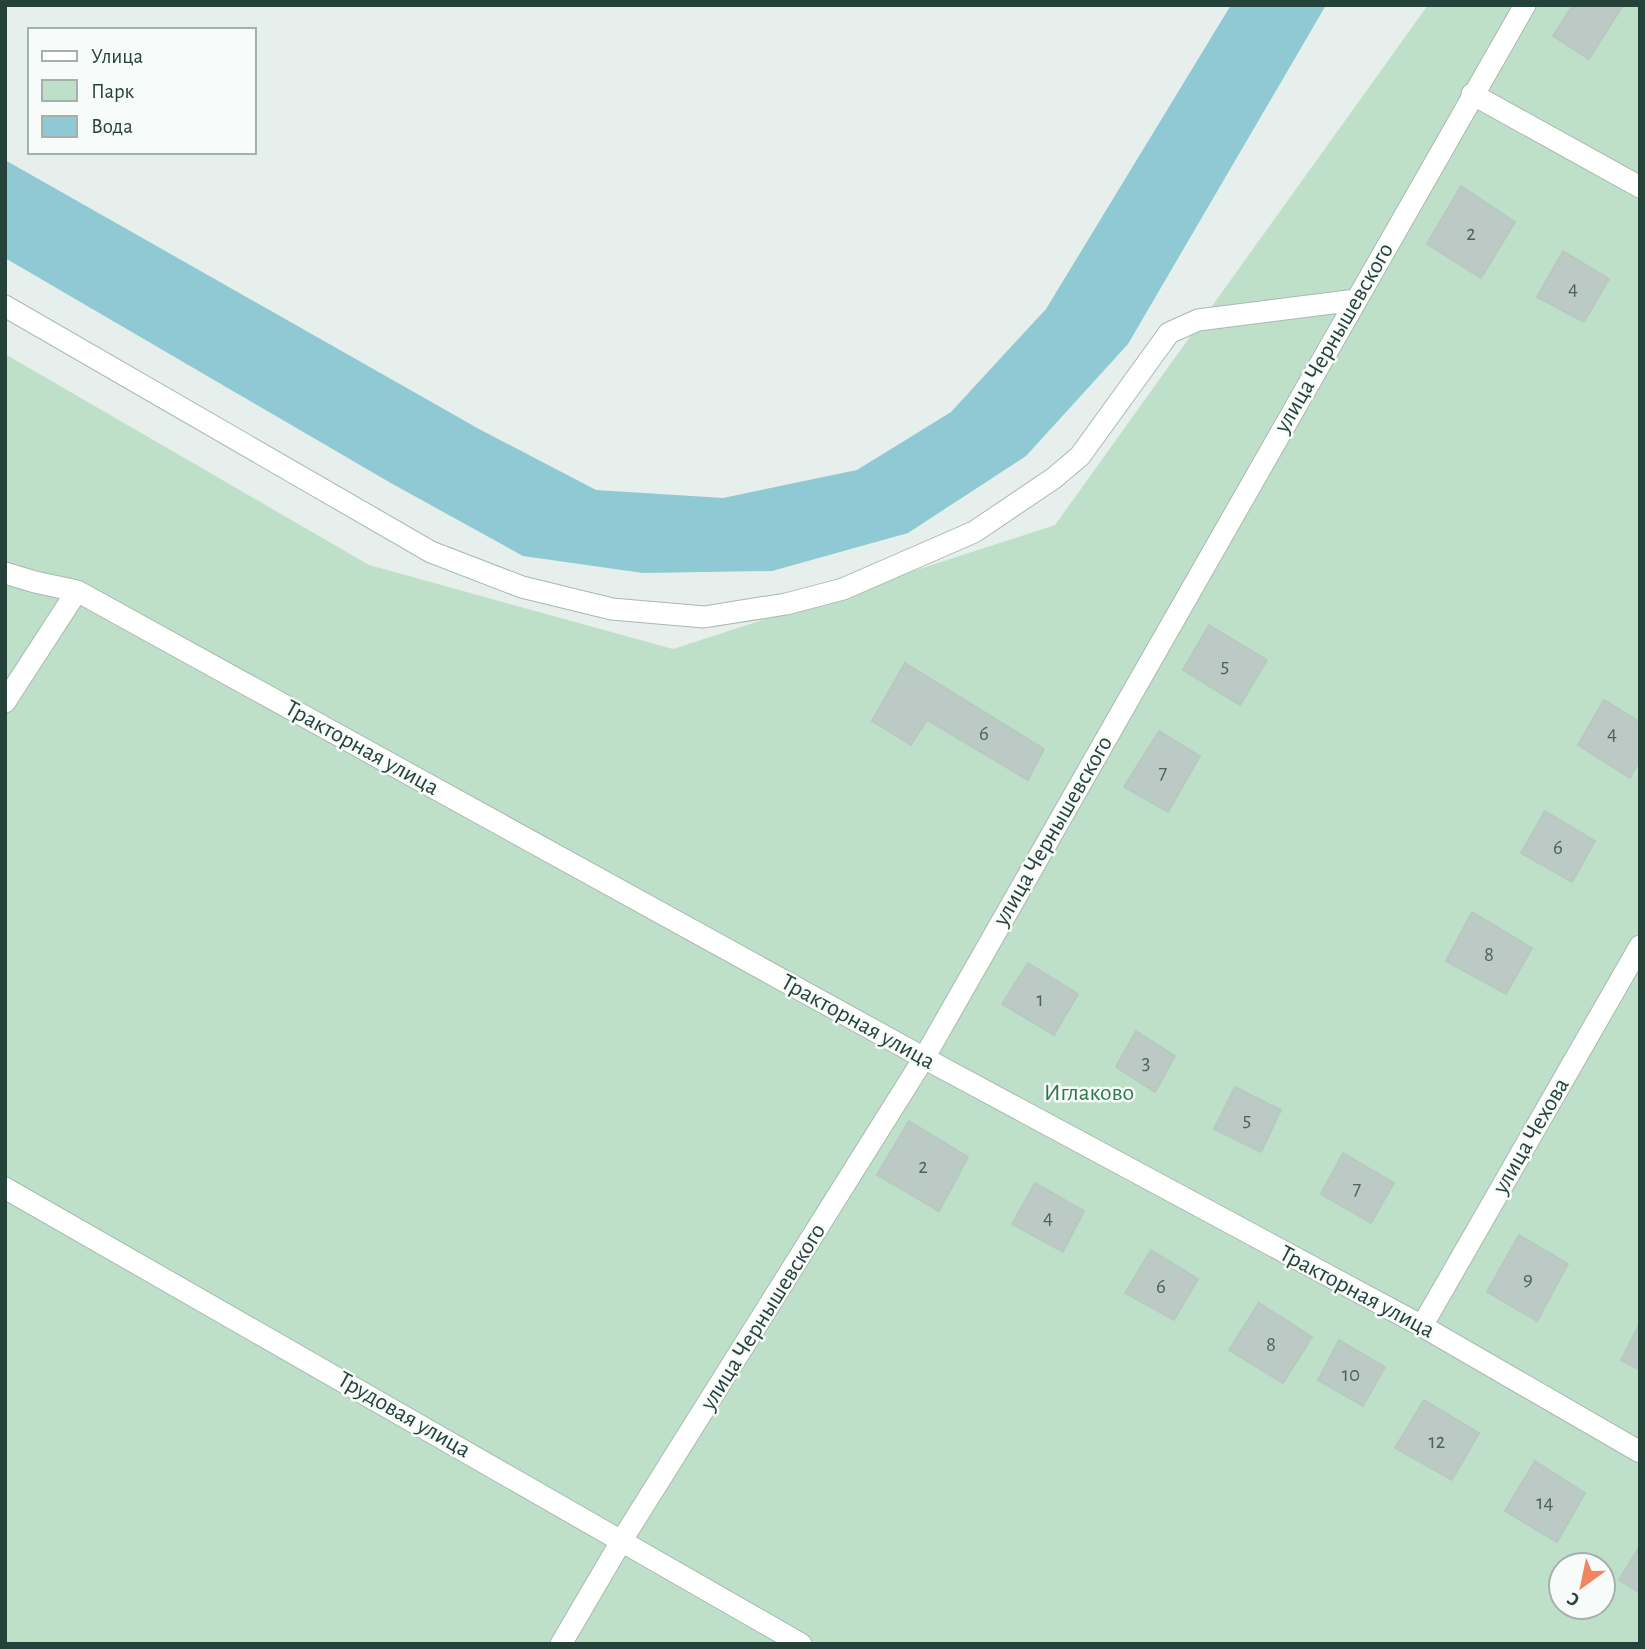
<svg xmlns="http://www.w3.org/2000/svg" width="1645" height="1649" viewBox="0 0 1645 1649" font-family="'Alegreya Sans',sans-serif">
<rect width="100%" height="100%" fill="#e6efeb"/>
<path fill="#bfe0c8" fill-rule="evenodd" d="M1428 5H1640V1644H5V354L369 565 673 649 1055 525ZM1561 1565H1603V1607H1561Z"/>
<path fill="#8ec9d4" d="M1231 5H1326L1128 344 1026 456 908 533 772 571 643 573 523 556 389 482 5 258V160L479 429 596 490 723 498 857 470 951 412 1046 309Z"/>
<path fill="#bbcac4" stroke="#b8c9c2" stroke-width="2" d="M1573 5H1623L1589 59 1553 36Z
M1461 186 1515 222 1481 278 1427 244Z
M1563 251 1609 279 1584 322 1537 297Z
M1209 625 1267 660 1240 705 1183 670Z
M905 663 1044 749 1028 780 927 720 911 745 872 721Z
M1604 700 1640 722V759L1630 778 1578 745Z
M1159 731 1200 756 1168 812 1124 787Z
M1545 811 1595 841 1572 882 1521 853Z
M1472 912 1532 948 1506 994 1446 961Z
M1028 963 1078 994 1054 1035 1002 1004Z
M1136 1031 1175 1056 1155 1092 1116 1067Z
M1235 1087 1281 1110 1261 1152 1214 1129Z
M909 1121 968 1157 939 1211 877 1175Z
M1343 1153 1394 1183 1371 1223 1321 1194Z
M1035 1183 1084 1211 1063 1252 1012 1224Z
M1519 1235 1568 1264 1537 1321 1487 1292Z
M1151 1250 1198 1279 1174 1320 1125 1293Z
M1259 1303 1312 1337 1283 1383 1229 1350Z
M1640 1323V1370L1621 1360Z
M1339 1340 1385 1367 1363 1406 1318 1380Z
M1424 1400 1479 1433 1452 1480 1395 1448Z
M1535 1461 1585 1493 1557 1542 1505 1511Z
M1640 1546V1593L1619 1580Z"/>
<g fill="none" stroke-linecap="round" stroke-linejoin="round">
<g stroke="#a8b8b2" stroke-width="23">
<path id="street" d="M1472 94 1640 187
M5 306 431 552 522 587 612 609 704 617 786 604 843 589 974 532 1054 478 1080 456 1169 333 1198 320 1356 300
M5 573 35 582 77 591 924 1058 1422 1326 1640 1452
M5 702 77 591
M1422 1326 1640 946
M561 1644 622 1540 924 1058 1525 5"/>
</g>
<g stroke="#a4bbb3" stroke-width="23">
<path id="secondary" d="M5 1188 801 1644"/>
</g>
<use href="#street" stroke="#fff" stroke-width="21"/>
<use href="#secondary" stroke="#fff" stroke-width="21"/>
</g>
<g text-anchor="middle" dominant-baseline="central" stroke-width="5" stroke-linejoin="round" paint-order="stroke">
<g font-size="21" fill="#4a645c">
<text x="1471" y="233">2</text>
<text x="1573" y="288">4</text>
<text x="1225" y="665">5</text>
<text x="984" y="733">6</text>
<text x="1612" y="733">4</text>
<text x="1163" y="772">7</text>
<text x="1558" y="847">6</text>
<text x="1489" y="954">8</text>
<text x="1040" y="999">1</text>
<text x="1146" y="1062">3</text>
<text x="1247" y="1119">5</text>
<text x="923" y="1166">2</text>
<text x="1357" y="1188">7</text>
<text x="1048" y="1217">4</text>
<text x="1528" y="1278">9</text>
<text x="1161" y="1286">6</text>
<text x="1271" y="1344">8</text>
<text x="1351" y="1374">10</text>
<text x="1437" y="1441">12</text>
<text x="1545" y="1502">14</text>
</g>
<g font-size="24" fill="#24423a" stroke="#f7fbf9">
<text transform="translate(1334 338) rotate(-60)">улица Чернышевского</text>
<text transform="translate(362 748) rotate(29)">Тракторная улица</text>
<text transform="translate(1053 831) rotate(-60)">улица Чернышевского</text>
<text transform="translate(858 1022) rotate(29)">Тракторная улица</text>
<text transform="translate(1531 1136) rotate(-60)">улица Чехова</text>
<text transform="translate(1357 1292) rotate(28)">Тракторная улица</text>
<text transform="translate(763 1317) rotate(-58)">улица Чернышевского</text>
<text transform="translate(404 1415) rotate(30)">Трудовая улица</text>
</g>
<g font-size="24" fill="#2d7a4b" stroke="#f7fbf9">
<text x="1089" y="1093">Иглаково</text>
</g>
</g>
<rect width="1645" height="1649" fill="none" stroke="#24423a" stroke-width="14"/>
<rect x="28" y="28" width="228" height="126" fill="#f7fbf9" stroke="#a3b1ad" stroke-width="2"/>
<rect x="42" y="51" width="35" height="10" fill="#ffffff" stroke="#a3b1ad" stroke-width="2"/>
<text x="91" y="63" font-size="21" fill="#24423a">Улица</text>
<rect x="42" y="80" width="35" height="21" fill="#bfe0c8" stroke="#a3b1ad" stroke-width="2"/>
<text x="91" y="98" font-size="21" fill="#24423a">Парк</text>
<rect x="42" y="116" width="35" height="21" fill="#8ec9d4" stroke="#a3b1ad" stroke-width="2"/>
<text x="91" y="133" font-size="21" fill="#24423a">Вода</text>
<g transform="translate(1582 1586) rotate(213)"><circle r="33" fill="#f7fbf9" stroke="#a3b1ad" stroke-width="2"/>
<path d="M0-5L12 26L0 18L-12 26Z" fill="#f4845f"/>
<text y="-10" font-size="19" font-weight="bold" text-anchor="middle" fill="#24423a">С</text>
</g>
</svg>
